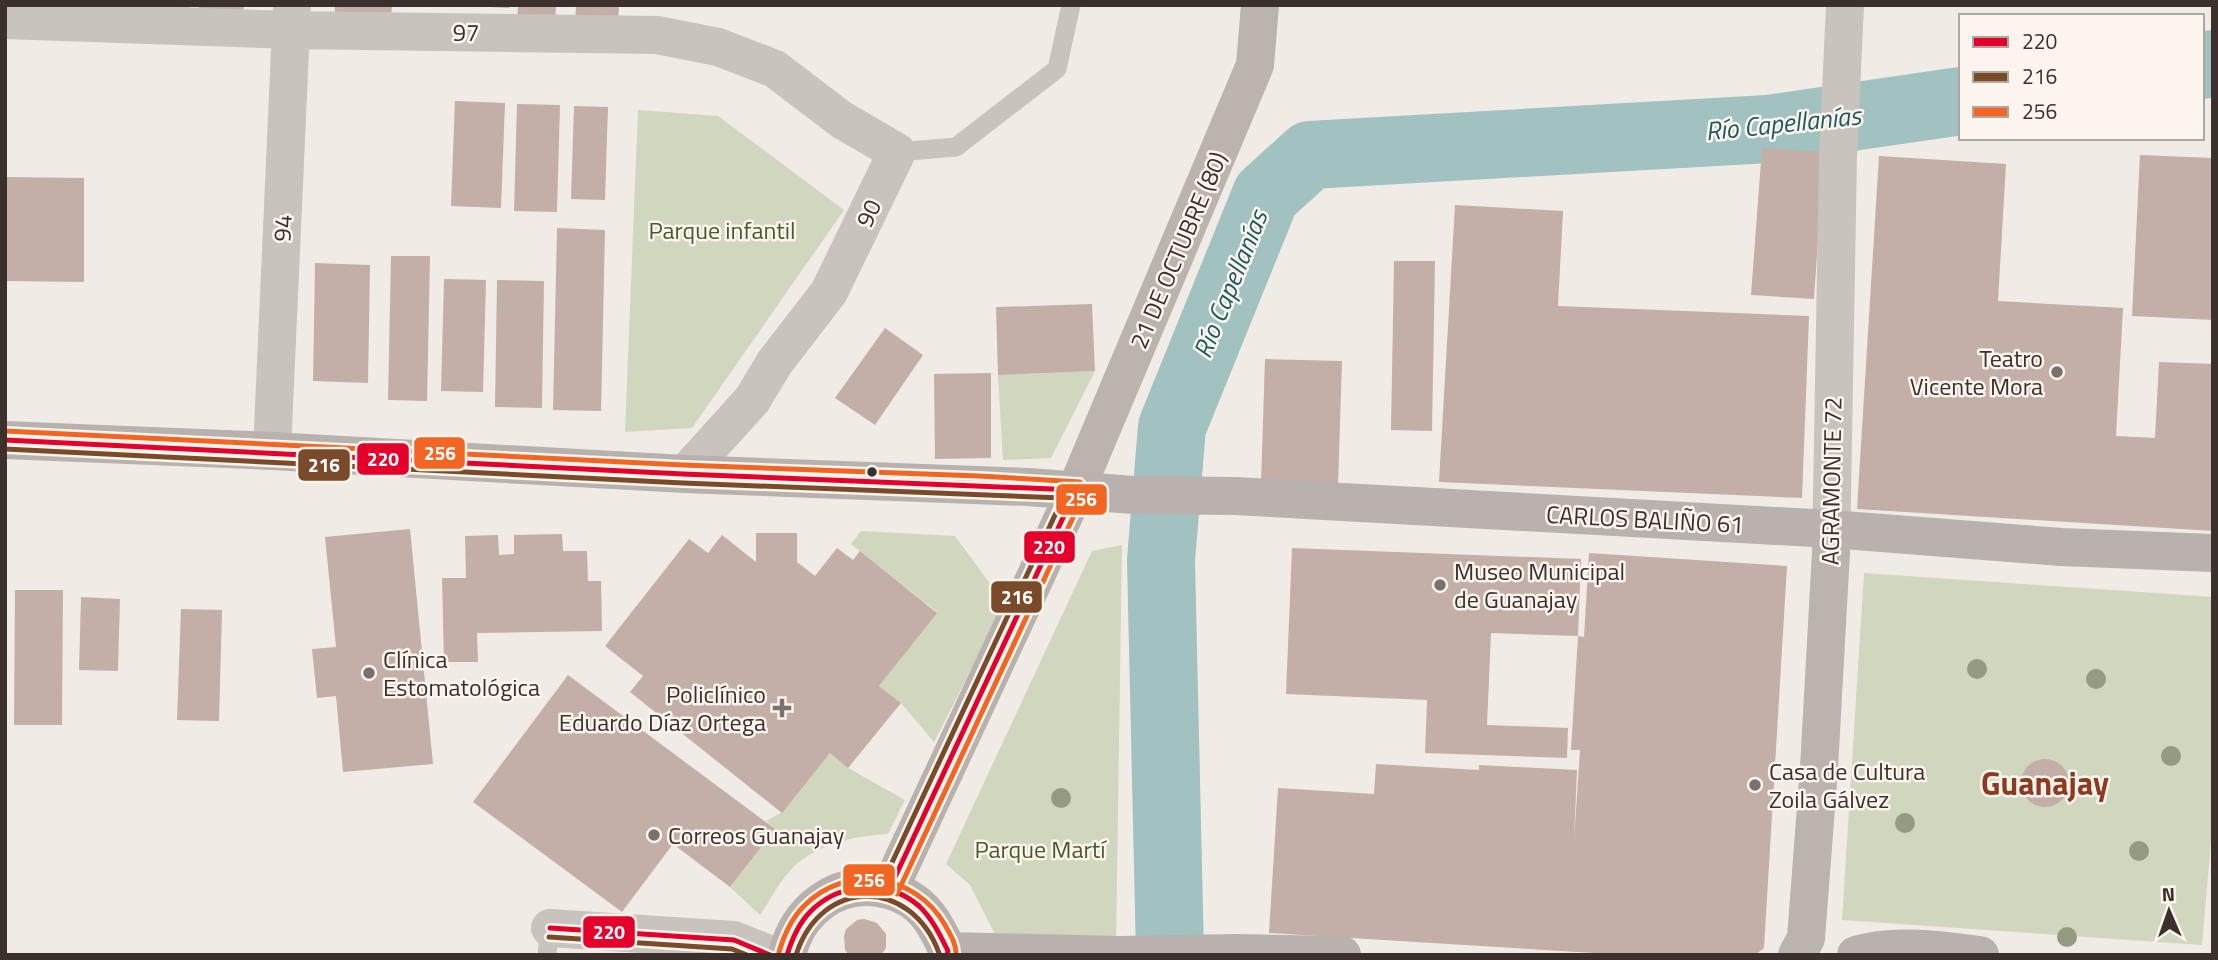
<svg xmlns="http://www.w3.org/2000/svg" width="2218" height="960" viewBox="0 0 2218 960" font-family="'Titillium Web',sans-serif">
<rect width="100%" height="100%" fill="#f0ebe5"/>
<path fill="#d1d6bf" d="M638 110 718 116 844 210 692 428 625 432Z
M1095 371 1051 458 1003 460 998 375Z
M861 531 955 536 1005 604 934 742 901 703 879 686 937 612 851 544Z
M1122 545 1116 945 999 942 970 885 946 864 1092 551Z
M1864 573 2213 597V818L2202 945 1842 920Z
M830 753 848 768 905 800 888 834C853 836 811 845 788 873 777 886 769 902 760 915L730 887 774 829 766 821 782 812Z"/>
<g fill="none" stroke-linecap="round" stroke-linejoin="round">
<path stroke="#a1c2c1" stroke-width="68" d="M2202 65 2213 64
M1170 955 1161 560 1172 427 1266 195 1310 155 1768 129 1961 101"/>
</g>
<path fill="#c3afa7" d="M154 5H189V14L154 12Z
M199 5H244L243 16 199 14Z
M335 5H392L391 17 335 16Z
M489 5H509V8L489 7Z
M518 5H556L555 27 517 26Z
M576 5H619L618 25 575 24Z
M455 101 505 103 501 208 451 206Z
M517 104 560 105 557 212 514 211Z
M574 106 608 107 605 200 571 199Z
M1762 148 1824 152 1814 299 1751 295Z
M2140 155 2213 158V320L2132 316Z
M1879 156 2006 164 1998 301 2123 308 2116 436 2155 438 2159 362 2213 364V531L1857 509Z
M5 177 84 178V282L5 281Z
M1455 205 1563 211 1558 306 1809 316 1802 498 1439 482Z
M557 228 605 230 601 411 553 410Z
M391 256H430L427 401 388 400Z
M1394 261H1435L1432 431 1391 430Z
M315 263 370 265 368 383 313 381Z
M444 279 486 280 483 392 441 391Z
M497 280 544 281 542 408 495 407Z
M1092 304 1095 371 998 375 996 307Z
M885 328 923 355 875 425 835 398Z
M1265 359 1342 361 1338 486 1261 483Z
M991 373V458L935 459 934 374Z
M410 529 433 764 343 772 336 696 317 698 312 649 336 647 325 537Z
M756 533H797V562L815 576 837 548 853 560 860 551 937 613 879 686 901 703 848 768 830 753 782 813 630 692 643 676 605 646 689 539 708 553 722 535 756 562Z
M562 534 563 551H587L588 581H601L602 631 477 633 478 662H444L442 578H466L465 536 498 535 499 555 514 554V535Z
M1292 548 1581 559 1578 636 1491 633 1487 725 1568 728 1567 758 1425 753 1427 700 1286 694Z
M1589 553 1787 566 1764 948 1755 955H1627L1269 933 1278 788 1374 794 1376 764 1479 770V765L1577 770 1574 841 1580 750H1571L1578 636 1584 637Z
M15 590H63L62 725H14Z
M81 597 120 599 118 671 79 670Z
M181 609 222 610 219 721 177 720Z
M568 675 775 829 730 887 673 844 622 912 473 802Z
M2021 783a24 24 0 1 1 48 0a24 24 0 1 1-48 0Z
M864 919 877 923 886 934V948L881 955H849L845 950 844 936 846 929 857 920Z"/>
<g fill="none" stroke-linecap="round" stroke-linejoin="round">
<path stroke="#c9c3be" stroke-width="19" d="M897 152 956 147 1057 69 1071 5
M547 955 550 928"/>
<path stroke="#c9c3be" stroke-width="38" d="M5 20 291 30 657 35 718 47 775 69 842 120 897 152 829 292 775 362 752 400 685 474
M272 451 292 6
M1831 552 1838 156 1845 5
M550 928 734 940 771 955"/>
<path stroke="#bab3ae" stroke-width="38" d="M1076 490 1255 65 1260 5
M1797 955 1806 938 1819 768 1831 552"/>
<path stroke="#b8b1ad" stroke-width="38" d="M5 440 272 451 685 474 1028 487 1134 495 1235 496 1831 529 2061 547 2213 553
M889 890 1076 490
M948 951 1118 955
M787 955C797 912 834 881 879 888 890 890 905 895 914 902 931 914 939 933 948 951L947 955
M1121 955 1237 953 1342 955
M1856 955C1895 943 1939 950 1980 955"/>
<g stroke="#fbf5ee" stroke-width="10">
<path id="bus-1" d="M5 440 683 474 1076 490 889 890
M550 928 734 940 770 955
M787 955C792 939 798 924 810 912 838 883 887 878 919 906 932 918 940 935 948 951L947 955"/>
</g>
<g stroke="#fbf5ee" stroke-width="10">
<path id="bus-2" d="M5 449 683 483 1063 498 881 886
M549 937 732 949 747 955
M796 955C821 877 911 877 939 953"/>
</g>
<g stroke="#fbf5ee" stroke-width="10">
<path id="bus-3" d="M5 431 683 465 979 476 1080 482 1084 487V494L897 894
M779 952C784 935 791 919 804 906 846 863 916 874 945 925 950 934 957 945 956 955"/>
</g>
<use href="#bus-1" stroke="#e4002b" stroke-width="5"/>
<use href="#bus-2" stroke="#7a4b2a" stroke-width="5"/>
<use href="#bus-3" stroke="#f26522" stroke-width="5"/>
</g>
<g fill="#959b80">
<circle cx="1977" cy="669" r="10"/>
<circle cx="2096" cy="679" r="10"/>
<circle cx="2171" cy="756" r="10"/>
<circle cx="1061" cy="798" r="10"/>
<circle cx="1905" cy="823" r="10"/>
<circle cx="2139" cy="851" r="10"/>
<circle cx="2067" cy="937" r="10"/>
</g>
<g fill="#7a716c" stroke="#fbf5ee" stroke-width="2.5">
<circle cx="2057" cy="372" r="7"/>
<circle cx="1440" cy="585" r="7"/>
<circle cx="369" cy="673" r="7"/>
<path d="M778.5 697.5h7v7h7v7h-7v7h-7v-7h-7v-7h7z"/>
<circle cx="1755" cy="785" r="7"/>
<circle cx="654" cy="835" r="7"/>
</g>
<circle fill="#3b302b" stroke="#fbf5ee" stroke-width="2.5" cx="872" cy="472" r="6"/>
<g text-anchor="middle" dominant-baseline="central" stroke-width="5" stroke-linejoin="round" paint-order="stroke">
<g font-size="24" fill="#3b302b" stroke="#fbf5ee">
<text transform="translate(466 32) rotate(1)">97</text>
<text transform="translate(868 213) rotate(-65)">90</text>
<text transform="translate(282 228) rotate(-87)">94</text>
<text transform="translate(1178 250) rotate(-67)">21 DE OCTUBRE (80)</text>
<text transform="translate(1831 481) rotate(-89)">AGRAMONTE 72</text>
<text transform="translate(1645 519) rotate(3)">CARLOS BALIÑO 61</text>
</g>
<g font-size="24" fill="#4a5a2e" stroke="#fbf5ee">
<text x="722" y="230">Parque infantil</text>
<text x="1040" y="849">Parque Martí</text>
</g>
<g font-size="24" fill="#3b302b" stroke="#fbf5ee" text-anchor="start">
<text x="2043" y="358" text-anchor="end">Teatro<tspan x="2043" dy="28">Vicente Mora</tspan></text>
<text x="1454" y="571">Museo Municipal<tspan x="1454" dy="28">de Guanajay</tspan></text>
<text x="383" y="659">Clínica<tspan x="383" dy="28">Estomatológica</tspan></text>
<text x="766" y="694" text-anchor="end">Policlínico<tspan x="766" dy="28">Eduardo Díaz Ortega</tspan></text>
<text x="1769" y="771">Casa de Cultura<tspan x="1769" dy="28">Zoila Gálvez</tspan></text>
<text x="668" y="835">Correos Guanajay</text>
</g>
<g font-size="26" font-style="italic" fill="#1f5a5e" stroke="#fbf5ee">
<text transform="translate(1783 123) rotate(-6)">Río Capellanías</text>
<text transform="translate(1230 284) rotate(-68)">Río Capellanías</text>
</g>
<g font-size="32" font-weight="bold" fill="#8c3b22" stroke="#fbf5ee">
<text x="2045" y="783">Guanajay</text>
</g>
</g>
<g stroke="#fbf5ee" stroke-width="2.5">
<rect x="413" y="436" width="53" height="34" rx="7" fill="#f26522"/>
<rect x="356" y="442" width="54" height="34" rx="7" fill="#e4002b"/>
<rect x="297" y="448" width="54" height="34" rx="7" fill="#7a4b2a"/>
<rect x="1055" y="483" width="53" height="33" rx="7" fill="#f26522"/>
<rect x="1023" y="530" width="53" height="34" rx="7" fill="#e4002b"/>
<rect x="990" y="580" width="53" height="34" rx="7" fill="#7a4b2a"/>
<rect x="842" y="863" width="54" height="34" rx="7" fill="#f26522"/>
<rect x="582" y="915" width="54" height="34" rx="7" fill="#e4002b"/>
</g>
<g font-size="19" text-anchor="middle" font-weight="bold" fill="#fff">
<text x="440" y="460">256</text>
<text x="383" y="466">220</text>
<text x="324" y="472">216</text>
<text x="1081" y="506">256</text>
<text x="1049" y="554">220</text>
<text x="1017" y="604">216</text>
<text x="869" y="887">256</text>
<text x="609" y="939">220</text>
</g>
<rect width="2218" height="960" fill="none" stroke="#3b302b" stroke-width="14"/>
<rect x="1959" y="14" width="245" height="126" fill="#fbf5ee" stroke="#aea6a0" stroke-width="2"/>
<rect x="1973" y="37" width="35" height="10" fill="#e4002b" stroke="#aea6a0" stroke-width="2"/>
<text x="2022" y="49" font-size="21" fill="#3b302b">220</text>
<rect x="1973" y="72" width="35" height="10" fill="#7a4b2a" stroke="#aea6a0" stroke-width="2"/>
<text x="2022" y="84" font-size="21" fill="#3b302b">216</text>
<rect x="1973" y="107" width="35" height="10" fill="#f26522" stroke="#aea6a0" stroke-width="2"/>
<text x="2022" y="119" font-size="21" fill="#3b302b">256</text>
<g transform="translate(2169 911) rotate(358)" stroke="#fbf5ee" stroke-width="5" paint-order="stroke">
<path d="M0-5L12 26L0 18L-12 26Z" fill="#3b302b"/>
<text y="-10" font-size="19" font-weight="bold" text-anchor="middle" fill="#3b302b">N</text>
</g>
</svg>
